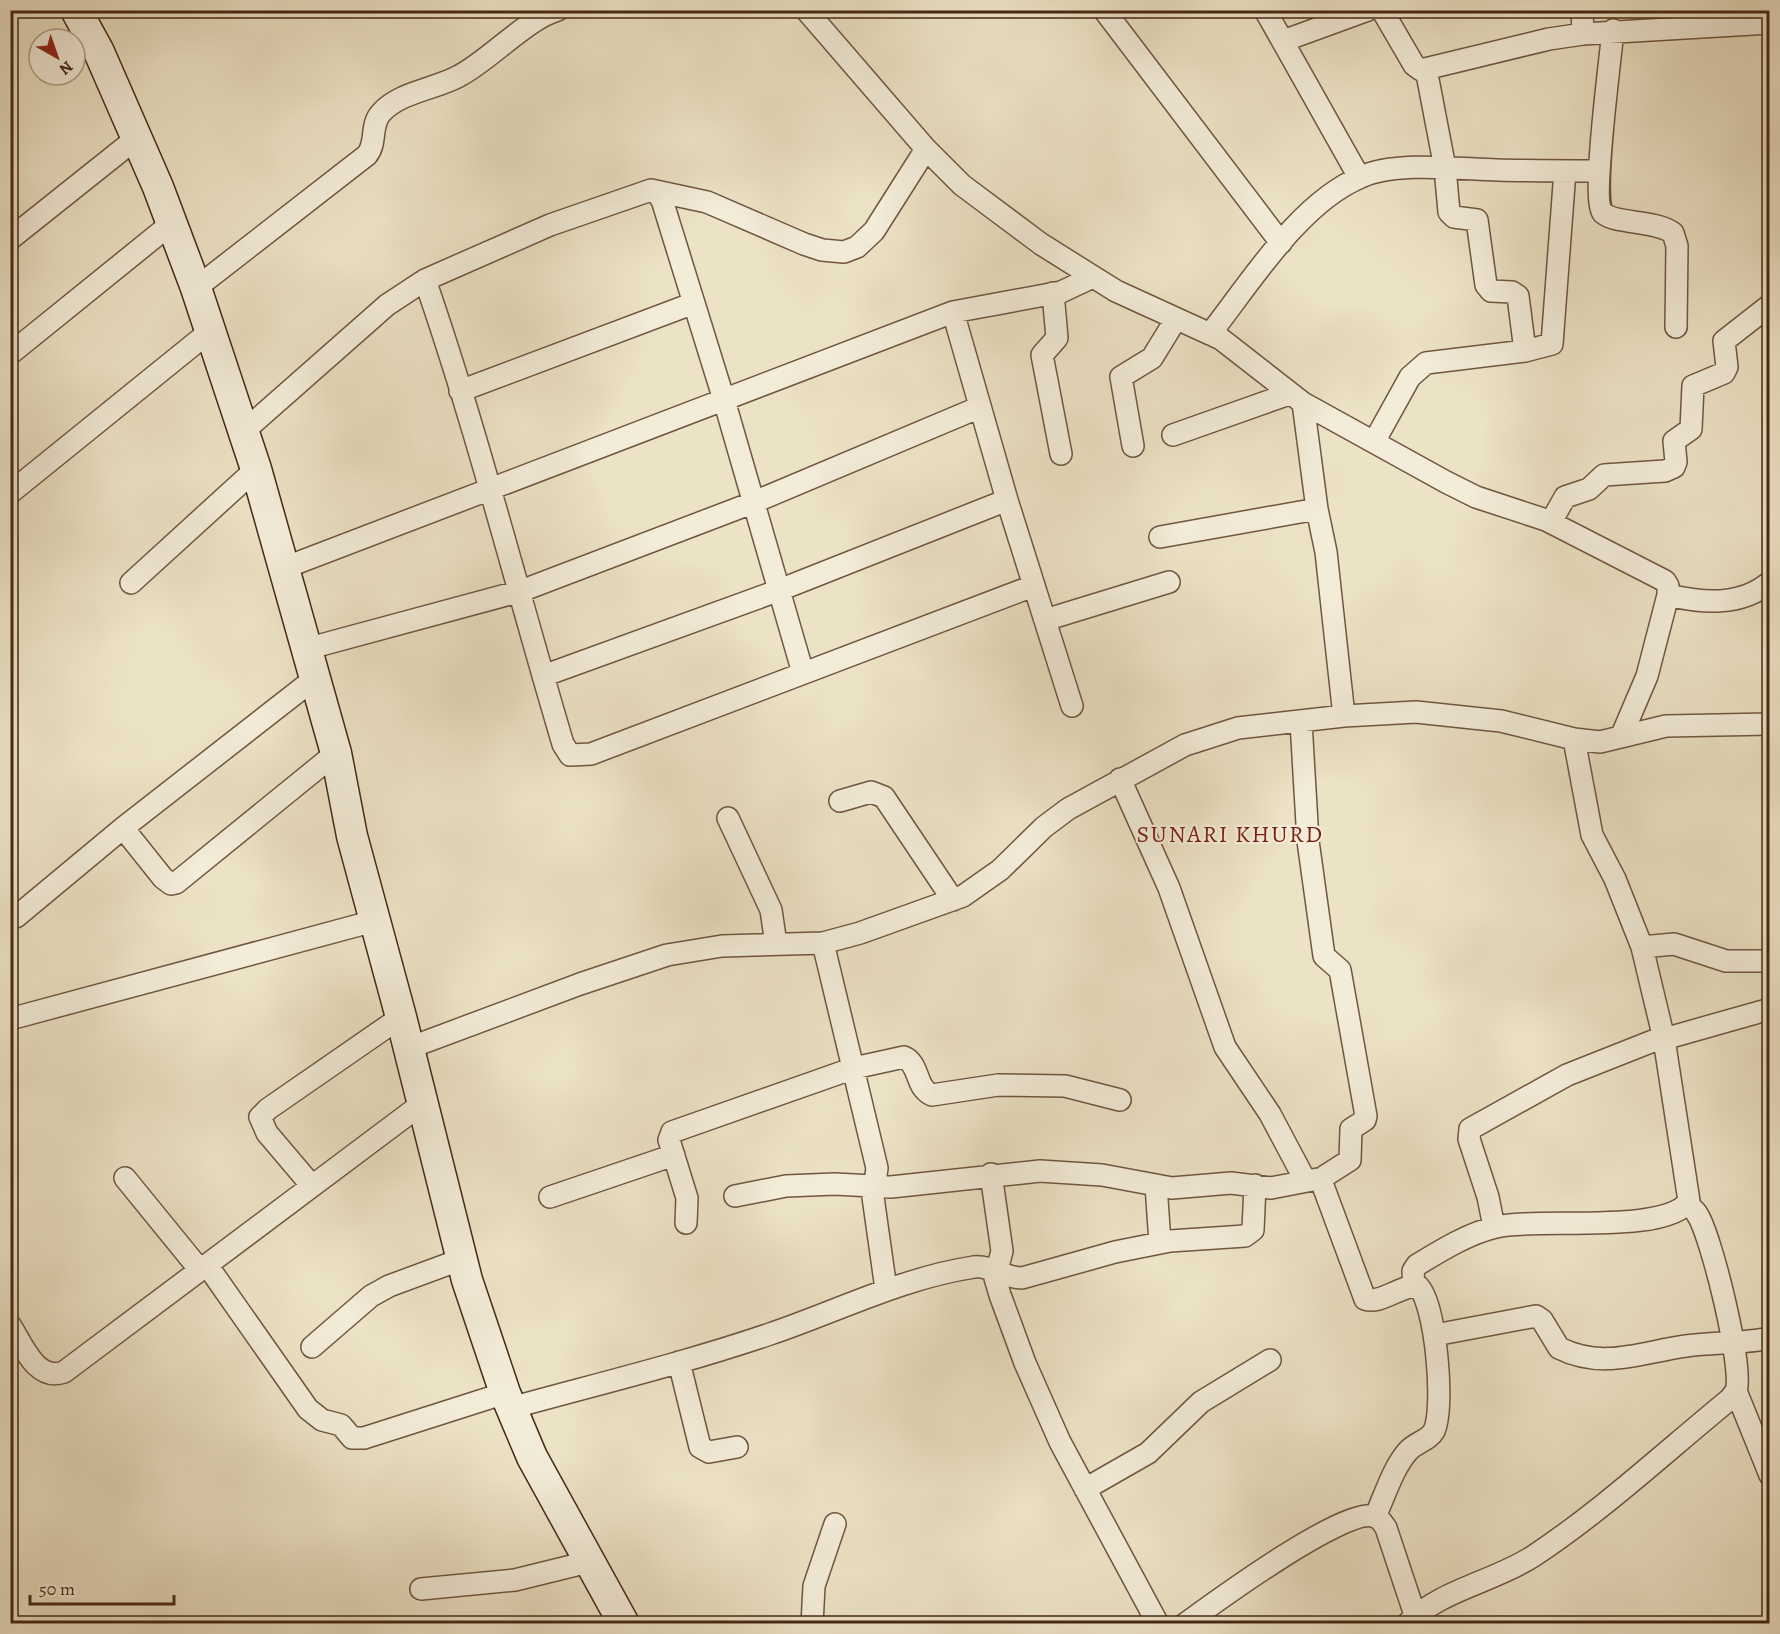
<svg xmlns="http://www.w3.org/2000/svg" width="1780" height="1634" viewBox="0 0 1780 1634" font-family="Alegreya,serif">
<rect width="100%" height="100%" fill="#ece2c5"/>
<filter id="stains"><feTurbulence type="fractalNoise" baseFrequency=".00333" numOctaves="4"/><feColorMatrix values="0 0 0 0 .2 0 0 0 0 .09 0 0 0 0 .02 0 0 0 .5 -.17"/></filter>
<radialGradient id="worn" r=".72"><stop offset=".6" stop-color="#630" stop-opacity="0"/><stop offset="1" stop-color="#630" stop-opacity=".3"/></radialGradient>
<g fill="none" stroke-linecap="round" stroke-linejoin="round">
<g stroke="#705640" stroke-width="24">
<path id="street" d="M806 10 926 149 962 185 1041 244 1116 291 1221 339 1303 403 1446 482 1476 497 1546 520 1665 581 1668 586V595L1647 676 1621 737
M1104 10 1281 243
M1265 10 1359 177
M1382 10 1414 65 1421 70 1549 39 1583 34 1770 23
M1582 10 1583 34
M1613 30C1611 55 1591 201 1603 213 1615 224 1656 220 1673 233L1677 246 1676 327
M1283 41 1368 10
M1426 69 1445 168 1449 212 1454 217 1477 220 1486 285 1491 291 1512 292 1518 296 1525 351
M656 192 662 200 724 400 803 673
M10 239 138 137
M425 280C478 433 517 590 563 744L570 755 591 754 1033 586
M196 288 367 155C377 143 370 125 381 113 399 92 436 89 459 76 490 60 526 19 558 10
M1053 293 1057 338 1042 355 1061 454
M953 312 1007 500 1072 706
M1210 334C1251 282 1299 203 1361 177 1396 161 1459 169 1497 170 1531 171 1565 171 1598 171
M10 354 172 223
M460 391 694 303
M1303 403 1317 509 1326 552 1344 716
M243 432 387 305 425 280 550 225 651 190 707 202 804 244 822 250 844 252 857 247 874 231 926 149
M1173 435 1289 394
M1374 442 1410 377 1426 363 1525 351 1552 344 1565 171
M1133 446 1121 377 1152 358 1176 319
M10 493 209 332
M1551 522 1565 497 1589 489 1604 475 1665 471 1674 467 1676 462 1674 441 1691 429 1693 386 1724 373 1727 367 1724 341 1770 305
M1160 537 1317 509
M284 568 953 312 1061 292 1093 277
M131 583 256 469
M1668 595C1702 603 1740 607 1770 582
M1045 620 1169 582
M306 649 521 591 752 503 980 407
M543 676 777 591 1007 500
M1301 722 1308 841 1324 956 1340 970 1366 1116 1365 1120 1351 1129 1350 1160 1325 1176 1322 1183 1365 1299C1380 1305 1401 1285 1418 1286 1436 1304 1445 1408 1434 1431 1429 1440 1415 1443 1408 1451 1393 1468 1385 1495 1375 1517
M1120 779 1169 888 1225 1047 1270 1114 1305 1180
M840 801 871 792 884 797 953 900
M728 818 771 910 776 944
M123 828 163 878 171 884 176 883 336 753
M16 917 123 828 314 679
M823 943 877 1168 873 1197 886 1289
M1642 947 1674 944 1726 961H1770
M10 1019 374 921
M1664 1039 1770 1009
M409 1048 580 984 667 955 722 946 823 943 860 933 963 896 1000 870 1044 827 1068 809 1185 745 1238 728 1344 716 1416 712 1501 721 1574 739 1600 742 1666 726 1770 724
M991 1174 1002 1251 995 1278 1000 1295 1025 1363 1060 1442 1158 1624
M125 1178 200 1270
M1156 1185 1160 1243
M312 1186 267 1133 260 1117 268 1109 401 1017
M735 1196 786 1186 835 1184 891 1187 1040 1171 1102 1175 1172 1188 1231 1183 1271 1188 1323 1178
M550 1197 674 1155
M686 1223 687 1198 669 1140 672 1132 854 1068 904 1057C920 1064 915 1088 932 1095L998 1085 1065 1086 1120 1100
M1494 1227 1488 1197 1469 1139 1470 1129 1567 1075 1663 1037
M207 1265 308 1409 322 1420 341 1425 352 1438H364L505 1393
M1414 1286 1413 1271 1417 1265C1440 1251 1469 1233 1496 1227 1536 1217 1666 1235 1689 1201L1664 1039 1642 947 1615 879 1592 835 1574 739
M10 1325C23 1345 36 1382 64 1372L423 1103
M1435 1335 1536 1316 1542 1320 1559 1348C1603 1370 1642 1352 1686 1346 1714 1342 1742 1344 1770 1338
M312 1347 371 1296 389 1286 462 1259
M679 1362 700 1447 709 1452 737 1447
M1736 1391 1770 1475
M511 1408C598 1384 685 1363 770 1334 838 1311 902 1278 974 1267 991 1265 1004 1278 1022 1278L1115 1252 1170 1241 1245 1236 1253 1230 1255 1185
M1085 1489 1148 1453 1201 1402 1270 1360
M421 1589 515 1580 588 1562
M812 1624 814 1586 835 1524
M1185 1624C1214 1603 1342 1509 1373 1516 1379 1517 1383 1523 1386 1528L1415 1615
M1407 1624C1440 1590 1493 1582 1532 1557 1602 1511 1665 1452 1730 1399L1736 1391C1744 1369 1711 1234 1697 1214 1695 1210 1691 1208 1687 1205"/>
</g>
<g stroke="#462814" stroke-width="33">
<path id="secondary" d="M76 10 99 52 158 187 196 288 256 469 336 753 352 836 401 1017 467 1280 505 1393 532 1457 624 1624"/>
</g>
<use href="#street" stroke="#f3ecd9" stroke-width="21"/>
<use href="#secondary" stroke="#f3ecd9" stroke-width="30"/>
</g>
<g text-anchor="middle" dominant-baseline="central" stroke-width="4.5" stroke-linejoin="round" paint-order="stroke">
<g font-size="24" letter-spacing="1.5" fill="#7a1f14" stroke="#f3ecd9">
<text x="1230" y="834">SUNARI KHURD</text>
</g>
</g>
<rect width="1780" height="1634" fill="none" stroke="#ece2c5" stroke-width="36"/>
<rect x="12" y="12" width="1756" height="1610" fill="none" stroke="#462814" stroke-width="3"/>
<rect x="18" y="18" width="1744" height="1598" fill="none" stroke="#462814" stroke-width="1.5"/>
<g transform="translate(57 57) rotate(140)"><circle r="28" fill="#f3ecd9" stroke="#ae9e8a" stroke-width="1.5"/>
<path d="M0-4.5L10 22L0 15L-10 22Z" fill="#8f2418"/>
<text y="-9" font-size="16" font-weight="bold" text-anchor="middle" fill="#462814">N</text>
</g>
<path d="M30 1595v9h144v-9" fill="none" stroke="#462814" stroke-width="3"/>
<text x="39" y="1595" font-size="18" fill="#462814" stroke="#f3ecd9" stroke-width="4.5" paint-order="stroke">50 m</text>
<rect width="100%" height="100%" filter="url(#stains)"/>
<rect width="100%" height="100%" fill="url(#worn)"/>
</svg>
